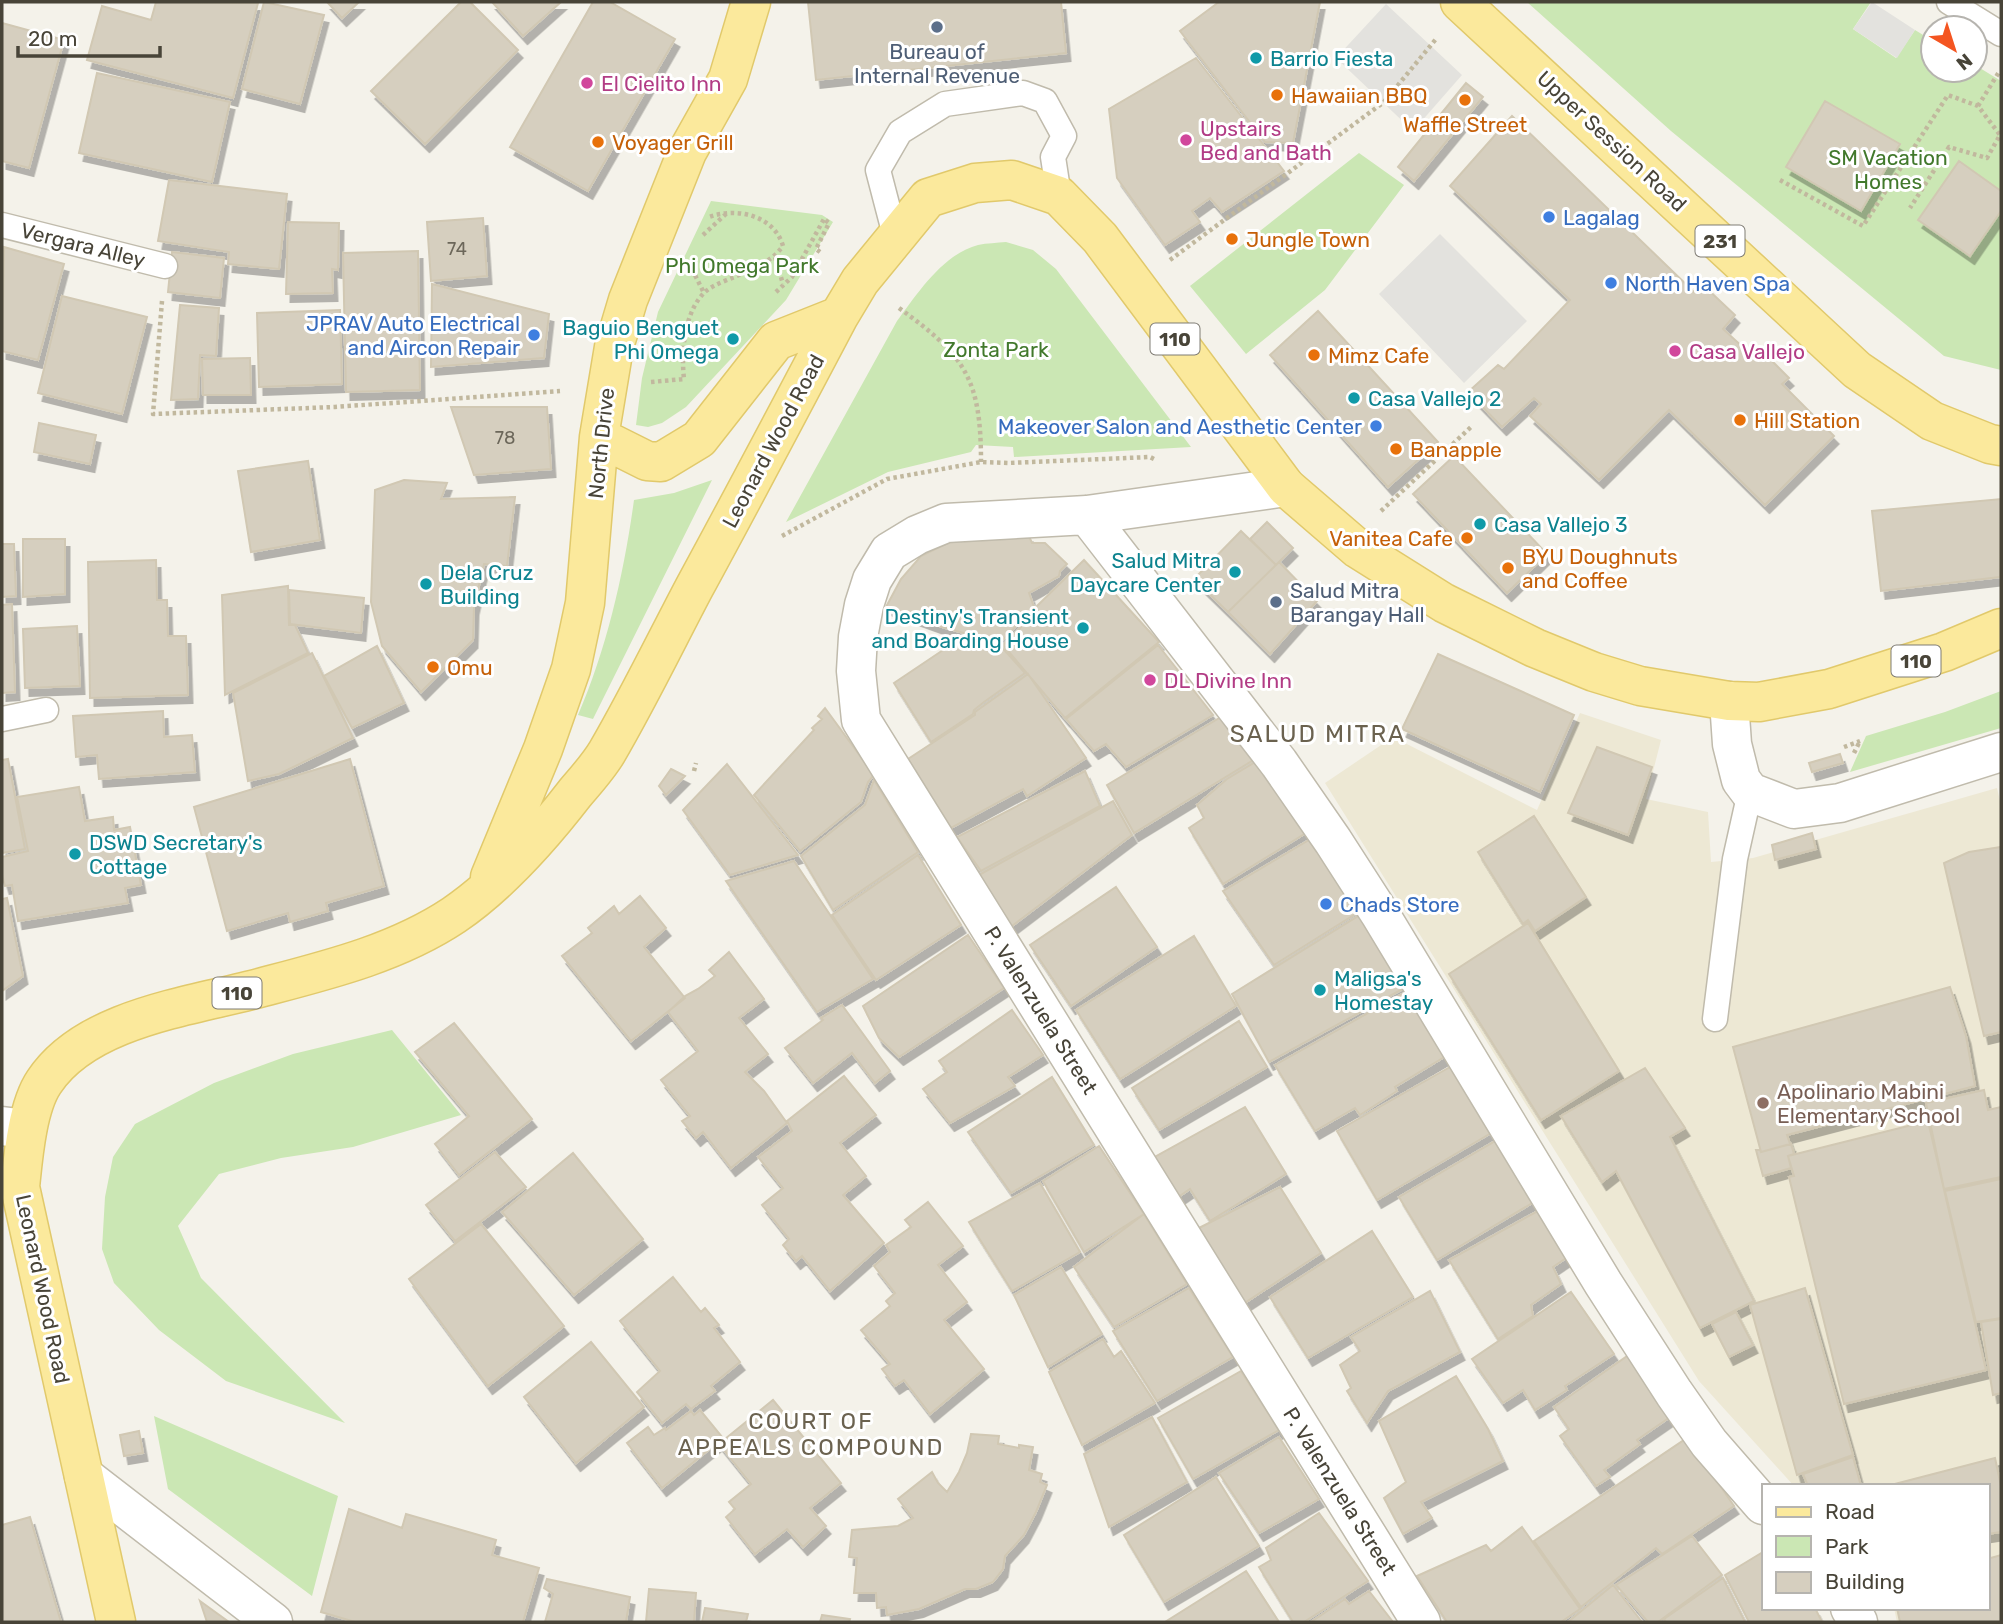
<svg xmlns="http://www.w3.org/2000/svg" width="2003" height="1624" viewBox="0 0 2003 1624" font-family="Rubik,sans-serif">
<defs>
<filter id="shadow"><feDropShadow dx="4.5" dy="8" stdDeviation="0" flood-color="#0004"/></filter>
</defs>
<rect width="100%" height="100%" fill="#f4f2ea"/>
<path fill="#ede8d4" d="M1580 713 1661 740 1646 799 1708 812 1711 862 1753 858 1997 788 2001 805V1622H1897L1894 1608H1987V1486H1794L1699 1381 1325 783 1393 737 1537 810Z"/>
<path fill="#cbe7b4" d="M1527 2H1871L1853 29 1896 58 1915 30 1933 41V70H1975V65L2001 81V370L1944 356 1671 131Z
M1359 153 1404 185 1325 290 1246 354 1190 286Z
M711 201 822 215 833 222 786 300 686 407 662 423 648 427 636 425 642 378 658 312Z
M1006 242 1033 250 1056 269 1191 447 1014 457 1013 447 976 445 971 452 888 472 786 522 897 321C917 294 943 254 978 245 987 243 997 243 1006 242Z
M712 480 593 719 578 715C607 648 624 573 634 500L674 493Z
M2001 691V728L1850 772 1866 736 1945 712Z
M392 1030 461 1115 353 1147 281 1158 219 1174 178 1226 201 1278 345 1423 226 1381 159 1330 114 1283 102 1249 105 1197 113 1157 135 1124 214 1083 293 1054Z
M154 1416 338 1496 312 1596 168 1489Z"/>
<path fill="#e3e2de" d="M1872 2 1915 30 1897 58 1853 29Z
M1386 4 1462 75 1413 131 1336 58Z
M1440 234 1527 321 1464 383 1379 294Z"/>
<path fill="#d6cfbf" stroke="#d1c8b3" stroke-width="2" filter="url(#shadow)" d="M156 2 258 3 233 98 87 60 102 6 151 20Z
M264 2 324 15 300 104 242 89Z
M327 2H359L342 18Z
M461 2H470L518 50 425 144 371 91Z
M492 2H561L523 36Z
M593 2H610L675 39 588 191 510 147Z
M808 2H1061L1066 53 816 80Z
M1219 2H1320L1293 143 1265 142 1180 31Z
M2 23 64 40 29 168 2 161Z
M1196 58 1284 171 1222 212 1210 198 1192 211 1200 222 1165 245 1117 178 1109 109Z
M97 73 230 102 212 182 79 153Z
M1466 83 1483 97 1414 181 1398 167Z
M1825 101 1900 144 1861 211 1786 167Z
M1512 116 1694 292 1702 284 1735 315 1723 329 1757 360 1764 353 1789 378 1782 384 1834 436 1765 505 1669 410 1599 480 1530 416 1541 404 1534 398 1502 427 1468 392 1498 365 1504 369 1570 300 1450 186Z
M1959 161 2001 191V211L1970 256 1918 220Z
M169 180 287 194 279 269 228 264 229 252 158 241Z
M483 218 487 276 431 281 427 222Z
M288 222 339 223 338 270 332 269 333 293 286 294Z
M4 247 64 264 38 360 2 351Z
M418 251 420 390 346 392 343 253Z
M172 252 224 258 220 298 168 292Z
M432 284 549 314 544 358 431 367Z
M62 296 147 317 122 414 38 393Z
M180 305 219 308 216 356 200 355 198 399 171 400Z
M340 310 342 384 259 387 257 313Z
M1318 311 1438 442 1388 487 1270 355Z
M250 358 251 395H203L202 359Z
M451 407H547L551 469 474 475Z
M39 423 96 435 90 464 34 452Z
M1454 456 1547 554 1507 593 1413 494Z
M308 461 320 540 251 552 238 471Z
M404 480 447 483 441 499 515 497 507 566 484 564 474 607 473 640 421 692 382 646 371 602 375 490Z
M2001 499 2000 577 1881 591 1872 511Z
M1267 522 1293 548 1276 565 1250 539Z
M1241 531 1276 565 1228 612 1194 579Z
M1028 534 1032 543H1045L1067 564 1060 571 1059 576 1029 593 1034 607 1000 643 942 627 886 607 901 579 921 556 956 539Z
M23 539H65V594L23 597Z
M2 544H14L16 596 2 597Z
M156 560 157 600H167L168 636H186L188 695 90 698 88 562Z
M1084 560 1159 642 1065 718 1003 645 1034 614 1032 612 1035 608Z
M1279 562 1317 601 1270 654 1228 612Z
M288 586 289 625H295L308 653 225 695 222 595Z
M289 590 364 598 361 633 290 624Z
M12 604 15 692 2 693V605Z
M77 626 80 686 25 688 23 629Z
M964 636 998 643 1025 673 984 702 974 710 973 714 931 742 894 683Z
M1158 645 1213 715 1126 767 1106 744 1094 751 1066 719Z
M377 646 404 703 352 728 324 676Z
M312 653 353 738 279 774 248 781 233 693Z
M1438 654 1574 715 1540 792 1402 729Z
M1028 674 1086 758 1027 796 1023 789 951 828 908 759 975 715V712Z
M825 708 874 775 868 782 861 802 800 851 754 795 814 730 812 728 822 719 818 716Z
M163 711 164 737 192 735 195 772 99 779 97 755 76 757 73 716Z
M1226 714 1260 756 1134 833 1107 785Z
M1597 747 1652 767 1628 835 1568 813Z
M1840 754 1843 763 1812 772 1809 763Z
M1262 758 1306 833 1223 884 1189 828 1204 818 1197 805 1227 779Z
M8 759 25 849 2 853V760Z
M350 759 384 886 326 903 328 911 290 922 288 913 227 931 194 807Z
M727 764 798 855 730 875 683 810Z
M671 769 685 776 666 795 659 786Z
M1085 771 1100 806 981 871 957 837Z
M874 780 918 852 833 910 801 856 865 805Z
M79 787 85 821 113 817 114 830 130 827 141 885 125 888 128 903 18 921 12 885 5 886 2 875V857L28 851 17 797Z
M1113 801 1132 835 1008 929 979 875Z
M1534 816 1586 897 1535 931 1528 920 1523 924 1478 852Z
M1812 833 1816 849 1775 860 1772 845Z
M1314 837 1365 908 1274 965 1223 891Z
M2001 847V1032L1984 1036 1944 863 1969 852Z
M918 855 961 925 876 980 832 915Z
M794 861 873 979 817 1012 726 881Z
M1116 887 1157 947 1071 1006 1030 945Z
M640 896 666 928 644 947 685 998 631 1041 562 956 592 933 588 928 614 906 619 914Z
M7 898 23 976 2 991V899Z
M1368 910 1410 985 1269 1062 1232 994Z
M1528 923 1619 1071 1541 1120 1449 974Z
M968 935 1004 988 899 1057 879 1038 863 1006Z
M1194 936 1236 1006 1120 1079 1076 1010Z
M729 952 764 999 739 1018 768 1054 745 1072 764 1091 787 1123 731 1168 703 1132 696 1138 682 1121 690 1116 661 1080 698 1051 668 1012 685 996 698 989 715 976 709 970Z
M1950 987 1966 1036 1975 1086 1787 1135 1790 1144 1761 1152 1733 1047Z
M1411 989 1451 1053 1395 1087 1397 1091 1360 1115 1355 1108 1315 1131 1275 1065Z
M842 1005 890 1071 875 1083 852 1053 813 1083 785 1048 823 1020 821 1018Z
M1012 1010 1043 1055 1008 1077 1015 1086 950 1123 923 1089 947 1072 939 1061Z
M1239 1021 1267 1067 1159 1130 1132 1088Z
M454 1023 532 1119 459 1175 435 1144 469 1116 415 1052Z
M1457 1063 1498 1129 1377 1200 1337 1131Z
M1645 1068 1685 1128 1670 1137 1754 1301 1700 1328 1616 1171 1602 1182 1561 1116Z
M844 1076 876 1115 840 1143 866 1176 843 1195 884 1243 830 1291 802 1256 796 1261 783 1245 789 1239 762 1205 783 1188 758 1157 792 1131 787 1121Z
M1052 1077 1094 1145 1011 1193 968 1132Z
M1984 1090 1988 1110 2001 1107V1177L1944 1189 1926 1103Z
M1245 1107 1286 1174 1210 1221 1190 1189 1174 1200 1153 1158Z
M1928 1121 1986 1370 1844 1404 1789 1177 1794 1176 1788 1156Z
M1504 1136 1539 1199 1437 1260 1399 1197Z
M1791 1144 1794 1154 1788 1156 1791 1168 1763 1176 1756 1150H1760L1761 1152Z
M1099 1146 1144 1214 1084 1252 1043 1181Z
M495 1152 526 1187 455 1241 426 1205Z
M573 1153 643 1239 574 1295 502 1212Z
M2001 1179V1318L1976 1322 1945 1191Z
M1040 1183 1080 1252 1012 1291 969 1222Z
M1280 1187 1321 1253 1240 1306 1193 1231Z
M928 1202 963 1246 938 1265 967 1302 944 1320 984 1369 930 1414 904 1380 895 1386 882 1369 890 1364 861 1330 890 1306 886 1301 895 1293 874 1266 890 1252 886 1245 911 1227 905 1220Z
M1545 1207 1572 1254 1553 1267 1561 1284 1531 1305 1533 1316 1498 1339 1449 1260Z
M1144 1214 1187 1284 1114 1327 1074 1267Z
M481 1224 564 1326 488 1386 409 1279Z
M1372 1231 1413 1297 1308 1358 1270 1297Z
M1061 1267 1102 1334 1048 1367 1014 1295Z
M673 1277 701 1312 705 1308 719 1325 714 1328 740 1362 711 1386 715 1391 691 1409 686 1404 662 1423 637 1392 660 1371 620 1321Z
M1189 1288 1233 1357 1157 1401 1113 1331Z
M1805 1288 1853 1455 1797 1475 1750 1305Z
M1430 1291 1460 1352 1388 1391 1367 1423 1347 1391 1351 1388 1340 1365 1360 1351 1351 1337Z
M1571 1292 1614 1354 1565 1386 1567 1390 1535 1410 1523 1390 1503 1403 1472 1359Z
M1736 1312 1753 1345 1729 1357 1712 1324Z
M2001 1319V1393L1993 1395 1981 1322Z
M1103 1339 1114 1357 1121 1351 1155 1403 1082 1445 1049 1372Z
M591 1342 644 1407 576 1463 524 1397Z
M1633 1352 1673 1415 1637 1440 1640 1444 1604 1470 1610 1477 1596 1486 1560 1436 1569 1429 1554 1407Z
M1241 1371 1279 1430 1193 1479 1158 1418Z
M1456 1376 1488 1429 1503 1461 1421 1502 1432 1518 1403 1534 1384 1498 1406 1482 1379 1421Z
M773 1400 841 1483 810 1508 826 1526 803 1547 787 1529 755 1554 726 1517 735 1509 729 1502 751 1484 719 1444Z
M700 1410 723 1438 662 1488 627 1443 648 1427 654 1435 665 1428 666 1430 691 1411 694 1415Z
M1152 1417 1187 1482 1109 1527 1084 1454Z
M139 1431 143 1453 124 1456 120 1435Z
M971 1434 999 1436 998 1444 1019 1448V1445L1033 1447 1029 1470 1042 1474 1040 1482 1047 1485 1036 1512 1024 1535 1005 1556 1003 1569 993 1582 976 1589H965L919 1609 887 1615 886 1607 877 1608 876 1593H854L857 1558 849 1557 852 1530 898 1526 913 1518 898 1499 932 1472 938 1483 947 1492 959 1472 967 1453Z
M1279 1437 1319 1499 1259 1533 1219 1473Z
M1687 1438 1734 1506 1662 1554 1656 1548 1581 1607 1534 1541Z
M1853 1457 1861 1486H1808L1803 1474Z
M1995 1458 2001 1486V1532L1987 1534V1486H1887Z
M1216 1477 1259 1546 1164 1602 1124 1535Z
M349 1509 402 1528 406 1514 496 1540 492 1555 539 1568 523 1622H355L321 1612Z
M1319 1513 1368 1581 1304 1622H1293L1259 1567 1271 1560 1266 1548Z
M30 1517 61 1622H2V1525Z
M1522 1527 1580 1609 1561 1622H1447L1417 1576 1486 1545 1491 1551Z
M1692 1536 1722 1575 1658 1622H1648L1616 1585Z
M1763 1552V1608H1815L1822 1622H1749L1725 1575Z
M2001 1555V1622H1900L1897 1608H1987V1559Z
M1246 1571 1279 1622H1165Z
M1723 1578 1745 1622H1666L1664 1619Z
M547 1579 630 1597 626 1622H545L553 1594 544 1588Z
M1613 1585 1642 1622H1568Z
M649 1589 696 1593 694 1622H646Z
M1369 1591 1393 1622H1311L1345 1599 1349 1604Z
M200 1601 229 1622H207Z
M705 1608 748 1614 746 1622H702Z
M822 1615 850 1619 849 1622H820Z"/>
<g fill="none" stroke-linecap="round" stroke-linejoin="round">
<g stroke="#c0bbac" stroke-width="27">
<path id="service" d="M1949 2 2001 34
M2 225 165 266
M896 239 878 170 900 132 945 104 1023 93 1045 101 1064 136 1053 157 1059 196
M2 719 46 710
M1715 1019 1735 859 1750 792"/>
</g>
<g stroke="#c0bbac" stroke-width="41">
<path id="minor" d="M1286 487 1087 515 946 523 917 535 889 552 872 580 864 605 858 637 856 671 861 720 1421 1622
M1087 515 1279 763 1333 841 1380 914 1603 1283 1674 1393 1709 1443 1763 1505
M1729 701 1732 744 1741 780 1750 792 1794 809 1840 803 2001 752
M2 1126 27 1129
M84 1476 273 1622
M1850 1608 1858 1622"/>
</g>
<g stroke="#e1c96b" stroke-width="41">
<path id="primary" d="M1460 2 1857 370 1932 421 1990 444 2001 446
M599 437 647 461 661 462 699 439 776 341 839 316
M490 877 543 749 571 669 585 603 599 437 614 347 628 300 687 152 728 79 751 2
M116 1622 20 1187C23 1158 27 1107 44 1082 87 1017 194 1006 263 987 328 970 397 953 454 915 501 883 541 837 575 793 586 780 598 767 607 752 638 699 665 643 694 588 743 498 791 407 839 316L860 281 928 198 975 183 1012 180 1059 196 1100 238 1286 487 1358 549 1444 603 1535 648 1594 672 1640 686 1729 701 1759 702 1829 689 1944 652 2001 628"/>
</g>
<path stroke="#c1b89e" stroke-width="4.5" stroke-dasharray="3.5 3.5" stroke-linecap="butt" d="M1978 106 1999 72
M1780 180 1863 226 1948 95 1978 106 2000 135 1987 158 1949 147 1910 208
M703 235 727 213
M820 252 816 249 829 223 824 219
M775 257 783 284
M1170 260 1384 102 1436 39
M692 262V269L704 293
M776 292 792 277 824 219
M162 301 153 414 335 407 560 391
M899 308C965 356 981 378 981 462
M686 327 703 330
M651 382 684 379C681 352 684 312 705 292 714 284 728 280 739 275 756 267 771 262 783 246 774 215 736 207 709 217
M1381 511 1471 427
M782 536 887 479 981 462 1008 463 1150 457 1156 460
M1844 747 1860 741
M1854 753 1860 741
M694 771 696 763"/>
<use href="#service" stroke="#fff" stroke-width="24"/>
<use href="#minor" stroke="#fff" stroke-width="38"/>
<use href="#primary" stroke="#fbe99c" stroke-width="38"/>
</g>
<g fill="#5c6f8a" stroke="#fff" stroke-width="2.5">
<circle cx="937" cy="27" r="7"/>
<circle cx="1276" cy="602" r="7"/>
</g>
<g fill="#0f9aa8" stroke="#fff" stroke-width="2.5">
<circle cx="1256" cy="58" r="7"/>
<circle cx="733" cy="339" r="7"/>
<circle cx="1354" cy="398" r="7"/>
<circle cx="1480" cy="524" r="7"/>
<circle cx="1235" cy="572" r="7"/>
<circle cx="426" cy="584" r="7"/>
<circle cx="1083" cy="628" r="7"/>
<circle cx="75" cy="854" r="7"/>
<circle cx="1320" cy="990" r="7"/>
</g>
<g fill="#d1479c" stroke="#fff" stroke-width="2.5">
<circle cx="587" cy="83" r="7"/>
<circle cx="1186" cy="140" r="7"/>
<circle cx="1675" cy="351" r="7"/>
<circle cx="1150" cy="680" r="7"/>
</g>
<g fill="#e8710a" stroke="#fff" stroke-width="2.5">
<circle cx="1277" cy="95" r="7"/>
<circle cx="1465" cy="100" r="7"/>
<circle cx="598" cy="142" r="7"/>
<circle cx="1232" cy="239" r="7"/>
<circle cx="1314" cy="355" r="7"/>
<circle cx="1740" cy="420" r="7"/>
<circle cx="1396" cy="449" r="7"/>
<circle cx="1467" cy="538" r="7"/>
<circle cx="1508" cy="568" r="7"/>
<circle cx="433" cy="667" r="7"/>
</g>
<g fill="#3f7fe0" stroke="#fff" stroke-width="2.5">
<circle cx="1549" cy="217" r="7"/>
<circle cx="1611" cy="283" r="7"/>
<circle cx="534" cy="335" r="7"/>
<circle cx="1376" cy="426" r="7"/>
<circle cx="1326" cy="904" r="7"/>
</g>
<circle fill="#8d6e63" stroke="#fff" stroke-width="2.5" cx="1763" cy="1103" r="7"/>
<g text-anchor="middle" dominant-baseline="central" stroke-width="6" stroke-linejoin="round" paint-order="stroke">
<g font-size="18" fill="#6c675a">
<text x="457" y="249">74</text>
<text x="505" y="438">78</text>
</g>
<g fill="#fff" stroke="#7f7c74" stroke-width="2">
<rect x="1695.5" y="225.5" width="49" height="31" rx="5"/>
<rect x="1150.5" y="323.5" width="49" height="31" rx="5"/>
<rect x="1891.5" y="645.5" width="49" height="31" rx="5"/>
<rect x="212.5" y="977.5" width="49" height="31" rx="5"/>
</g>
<g font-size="19" font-weight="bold" fill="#484438">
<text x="1720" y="241">231</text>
<text x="1175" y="339">110</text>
<text x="1916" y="661">110</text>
<text x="237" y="993">110</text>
</g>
<g font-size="21" fill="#4e5e75" stroke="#fff">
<text x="937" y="51">Bureau of<tspan x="937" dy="24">Internal Revenue</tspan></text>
<text x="1290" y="590" text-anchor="start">Salud Mitra<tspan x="1290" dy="24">Barangay Hall</tspan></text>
</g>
<g font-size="21" fill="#0d838f" stroke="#fff" text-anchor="start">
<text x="1270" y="58">Barrio Fiesta</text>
<text x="719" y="327" text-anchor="end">Baguio Benguet<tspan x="719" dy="24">Phi Omega</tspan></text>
<text x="1368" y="398">Casa Vallejo 2</text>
<text x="1494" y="524">Casa Vallejo 3</text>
<text x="1221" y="560" text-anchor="end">Salud Mitra<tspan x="1221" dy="24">Daycare Center</tspan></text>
<text x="440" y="572">Dela Cruz<tspan x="440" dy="24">Building</tspan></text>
<text x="1069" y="616" text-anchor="end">Destiny's Transient<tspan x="1069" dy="24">and Boarding House</tspan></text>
<text x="89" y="842">DSWD Secretary's<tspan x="89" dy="24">Cottage</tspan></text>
<text x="1334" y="978">Maligsa's<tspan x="1334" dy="24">Homestay</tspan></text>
</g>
<g font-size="21" fill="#b23c85" stroke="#fff" text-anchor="start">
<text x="601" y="83">El Cielito Inn</text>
<text x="1200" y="128">Upstairs<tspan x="1200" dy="24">Bed and Bath</tspan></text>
<text x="1689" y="351">Casa Vallejo</text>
<text x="1164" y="680">DL Divine Inn</text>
</g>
<g font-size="21" fill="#c56008" stroke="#fff" text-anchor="start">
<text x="1291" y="95">Hawaiian BBQ</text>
<text x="1465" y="124" text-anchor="middle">Waffle Street</text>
<text x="612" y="142">Voyager Grill</text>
<text x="1246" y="239">Jungle Town</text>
<text x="1328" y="355">Mimz Cafe</text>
<text x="1754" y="420">Hill Station</text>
<text x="1410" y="449">Banapple</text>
<text x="1453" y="538" text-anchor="end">Vanitea Cafe</text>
<text x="1522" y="556">BYU Doughnuts<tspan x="1522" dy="24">and Coffee</tspan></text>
<text x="447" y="667">Omu</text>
</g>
<g font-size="21" fill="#484438" stroke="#fff">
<text transform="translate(1612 141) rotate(43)">Upper Session Road</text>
<text transform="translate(83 245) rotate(14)">Vergara Alley</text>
<text transform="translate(773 441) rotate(-62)">Leonard Wood Road</text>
<text transform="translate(601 443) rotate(-84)">North Drive</text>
<text transform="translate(1041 1010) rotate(58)">P. Valenzuela Street</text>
<text transform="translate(43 1289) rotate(78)">Leonard Wood Road</text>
<text transform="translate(1340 1491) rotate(58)">P. Valenzuela Street</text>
</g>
<g font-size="21" fill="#42792c" stroke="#fff">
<text x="1888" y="157">SM Vacation<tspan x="1888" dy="24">Homes</tspan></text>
<text x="742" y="265">Phi Omega Park</text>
<text x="996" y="349">Zonta Park</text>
</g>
<g font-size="21" fill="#366cbe" stroke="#fff" text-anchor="start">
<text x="1563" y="217">Lagalag</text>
<text x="1625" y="283">North Haven Spa</text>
<text x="520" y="323" text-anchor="end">JPRAV Auto Electrical<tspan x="520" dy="24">and Aircon Repair</tspan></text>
<text x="1362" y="426" text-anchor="end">Makeover Salon and Aesthetic Center</text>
<text x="1340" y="904">Chads Store</text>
</g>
<g font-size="21" fill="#785e54" stroke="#fff" text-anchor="start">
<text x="1777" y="1091">Apolinario Mabini<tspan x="1777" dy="24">Elementary School</tspan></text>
</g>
<g font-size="23" letter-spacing="2" fill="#6b624f" stroke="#fff">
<text x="811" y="1421">COURT OF<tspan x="811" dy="26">APPEALS COMPOUND</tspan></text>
</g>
<g font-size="24" letter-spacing="2" fill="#6b624f" stroke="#fff">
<text x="1318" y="734">SALUD MITRA</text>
</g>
</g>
<rect width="2003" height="1624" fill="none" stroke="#484438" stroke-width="7"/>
<rect x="1762" y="1484" width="228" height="126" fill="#ffffff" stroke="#b6b4af" stroke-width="2"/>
<rect x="1776" y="1507" width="35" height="10" fill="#fbe99c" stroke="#b6b4af" stroke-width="2"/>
<text x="1825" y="1519" font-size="21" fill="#484438">Road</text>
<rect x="1776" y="1536" width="35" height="21" fill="#cbe7b4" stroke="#b6b4af" stroke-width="2"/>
<text x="1825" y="1554" font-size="21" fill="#484438">Park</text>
<rect x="1776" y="1572" width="35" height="21" fill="#d6cfbf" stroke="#b6b4af" stroke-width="2"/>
<text x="1825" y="1589" font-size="21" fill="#484438">Building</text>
<g transform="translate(1954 49) rotate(141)"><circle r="33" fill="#ffffff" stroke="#b6b4af" stroke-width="2"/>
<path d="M0-5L12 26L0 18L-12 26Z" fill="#f45521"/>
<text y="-10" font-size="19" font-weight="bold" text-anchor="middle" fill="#484438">N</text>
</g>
<path d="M18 46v10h142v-10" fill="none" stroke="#484438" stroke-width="3.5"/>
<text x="28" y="46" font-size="21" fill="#484438" stroke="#ffffff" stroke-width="5" paint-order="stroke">20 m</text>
</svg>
